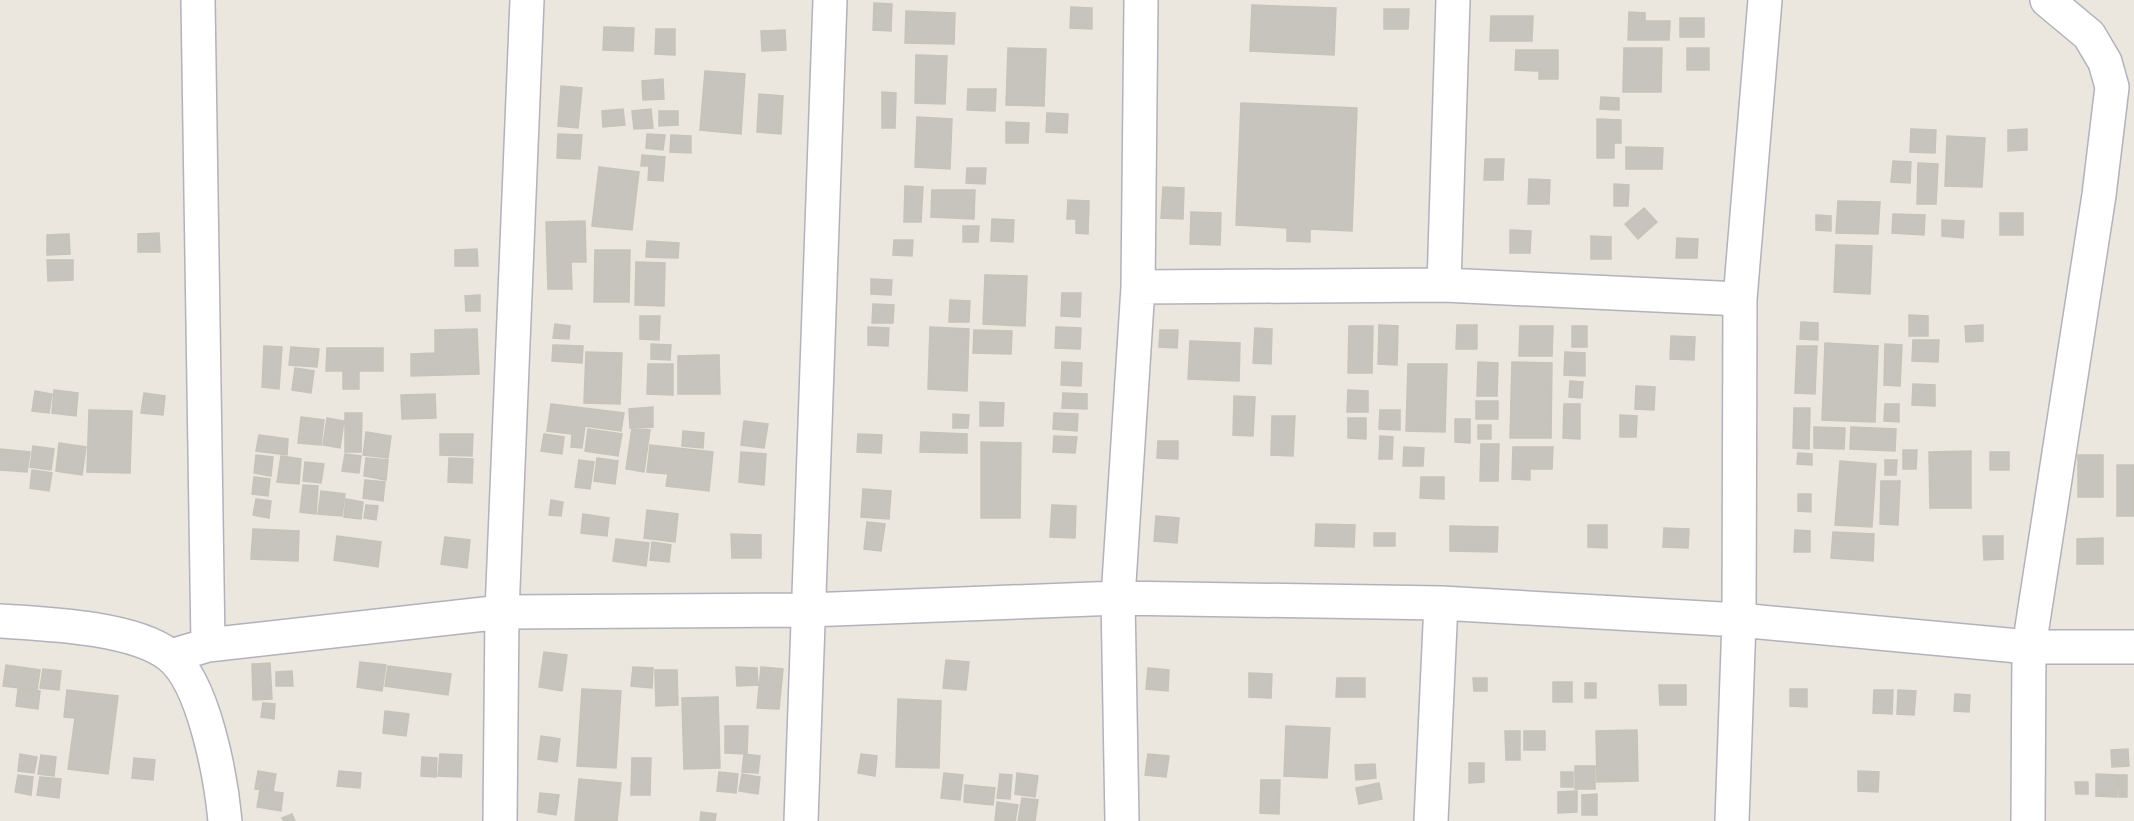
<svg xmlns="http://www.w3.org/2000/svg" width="2134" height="821" viewBox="0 0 2134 821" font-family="Rubik,sans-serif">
<rect width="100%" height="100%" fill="#ebe7de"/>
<path fill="#c7c3bd" stroke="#c6c3b8" stroke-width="1.5" d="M874 3 892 4 891 31 873 30Z
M1252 5 1336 8 1334 55 1250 51Z
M1071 7 1092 8V29L1070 28Z
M1384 9H1409L1408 29H1384Z
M906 11 955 13 954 44 905 43Z
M1629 12 1645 13V21H1670L1669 40H1628Z
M1491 16H1533L1532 41H1490Z
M1680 18H1704V37H1680Z
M604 27 634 28 633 51 603 50Z
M656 29H675V55L655 54Z
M785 30 786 50 762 51 761 31Z
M1008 48 1046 49 1044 106 1006 105Z
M1624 48H1662L1661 92H1623Z
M1687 48H1709V70H1687Z
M1516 50H1558V79H1539V71L1515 70Z
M916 55 947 56 945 104 915 103Z
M705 71 745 74 741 134 700 130Z
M663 79 664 99 643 100 642 81Z
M561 86 582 88 578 128 558 126Z
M968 89H996L995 111 967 110Z
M882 92 896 93 895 128H882Z
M759 94 783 96 781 134 757 132Z
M1601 97 1619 98V110L1600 109Z
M1241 103 1357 108 1352 231 1310 229V242L1287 241V228L1236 225Z
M623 109 625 125 603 127 602 111Z
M651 109 653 128 634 129 632 111Z
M659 111H678V125L659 126Z
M1047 113 1068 114 1067 133 1046 132Z
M917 117 952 119 950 169 915 167Z
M1597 119 1621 120V143H1614V158H1597Z
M1006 122 1029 123 1028 143H1006Z
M1911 129 1936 130 1935 153 1910 152Z
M2027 129V150L2008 151V130Z
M558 134 582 135 580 159 557 158Z
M647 134 665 135 663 150 646 148Z
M671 135 691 136V153L670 152Z
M1947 136 1985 138 1982 187 1945 186Z
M1626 147 1663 148 1662 169H1626Z
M642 155 665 157 663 181 648 180 649 166H641Z
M1485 159H1504L1503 180H1484Z
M1893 161 1911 162 1910 183 1891 182Z
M1918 163 1938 164 1936 204H1917Z
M599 167 639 172 632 230 592 226Z
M967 168H986L985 184 966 183Z
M1529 179 1550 180 1549 204H1528Z
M1614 184 1629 185 1628 206H1614Z
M905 186 923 187 921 222H904Z
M1163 187 1184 188 1183 219 1161 218Z
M932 190H975L974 219 931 217Z
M1068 200 1089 201 1088 234 1076 233V219H1067Z
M1838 201 1880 202 1878 234 1836 233Z
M1644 208 1657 222 1638 239 1625 224Z
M1191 212 1221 213 1220 245 1190 244Z
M2000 213H2023V235H2000Z
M1893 214 1925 215 1924 235 1892 233Z
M1816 215 1831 216V231L1816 230Z
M992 219 1014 220 1013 242 991 241Z
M1942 220 1964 221 1963 238 1942 236Z
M585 221 586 262H571L572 289H548L546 222Z
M963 226H979L978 242H963Z
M1510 230 1531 231 1530 253H1510Z
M159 233 160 252H138V234Z
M69 234 70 254 47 255V235Z
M1591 236 1611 237V259H1591Z
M1677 238 1698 239 1697 258H1676Z
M894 240H913L912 256 893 255Z
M647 241 679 243 678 258 646 257Z
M1836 245 1872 246 1870 294 1834 292Z
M477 249 478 266H455V250Z
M595 250H630L629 302H594Z
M47 260H73V280L48 281Z
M636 262 665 263 664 306 635 305Z
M985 275 1027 276 1025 326 983 324Z
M871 279 892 280 891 295 871 294Z
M1062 293H1081L1080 317 1061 316Z
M480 295V311H466L465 296Z
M950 300 970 301 969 322H949Z
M873 304 894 305 893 323H872Z
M1909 315 1928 316V336H1909Z
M640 316H660L659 340 640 339Z
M1801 322 1818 323V340L1800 339Z
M555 324 570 326 569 339 553 338Z
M1379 325 1398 326 1397 365 1378 364Z
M1457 325H1477V349H1456Z
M1983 325V341L1966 342 1965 326Z
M1349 326H1373L1372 373H1348Z
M1520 326H1553L1552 356H1519Z
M1572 326H1587V347H1572Z
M868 327 889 328 888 346 868 345Z
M930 327 969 329 967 391 928 389Z
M1056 327 1081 328 1080 349 1055 348Z
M1255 328 1272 329 1271 364 1253 363Z
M477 329 479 374 411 376V354L435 353V330Z
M974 330 1012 331 1011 354 973 353Z
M1160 330H1178L1177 348 1159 347Z
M1671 336 1695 337 1694 360 1670 359Z
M1913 340H1939L1938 362 1912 361Z
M1190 341 1240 343 1239 381 1188 379Z
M1825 343 1878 346 1875 422 1822 420Z
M651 344 671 345 670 360 651 359Z
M1885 344 1902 345 1900 386 1884 385Z
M553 345 583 346 582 363 552 361Z
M264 346 282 347 279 389 262 387Z
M1797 346H1817L1815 394 1795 393Z
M291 347 319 349 317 367 289 365Z
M327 348H383V371H359V389H343V371H326Z
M586 352 622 353 620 404 584 403Z
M1565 352 1585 353V376L1564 375Z
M719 355 720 394H678V356Z
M1062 362 1082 363 1081 386 1061 385Z
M1478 362 1498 363 1497 396H1477Z
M1512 362 1552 363 1551 438H1510Z
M648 364H673V395L647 394Z
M1408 364H1447L1445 432 1406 431Z
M295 368 314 371 311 393 292 390Z
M1570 381 1583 382 1582 398 1569 397Z
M1913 384 1935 385V406L1912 405Z
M1636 386 1655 387 1654 410 1635 409Z
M54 390 78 393 76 416 52 413Z
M1348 390 1368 391V412H1347Z
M35 391 52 394 49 413 32 411Z
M144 393 165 396 163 415 141 413Z
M1063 393 1087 394V409L1062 408Z
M435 394 436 418 402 419 401 395Z
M1234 396 1255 397 1253 436 1233 435Z
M1476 401H1498V419H1476Z
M980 402 1004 403 1003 426H980Z
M551 404 624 413 621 431 585 426 582 448 571 447 572 434 547 431Z
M1564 404H1580V439L1563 438Z
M1885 404H1899V422L1884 421Z
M653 407V427L630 428 629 409Z
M1794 408H1810L1809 449 1793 448Z
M89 410 132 411 130 473 87 472Z
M1380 410H1400V430L1379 429Z
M345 413H362L361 452H345Z
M1054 413 1078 414 1077 431 1053 429Z
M953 414 969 415 968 428H953Z
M1620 415 1637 416 1636 437H1620Z
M1272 416H1295L1293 456 1271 455Z
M301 417 324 420 321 445 298 443Z
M327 418 344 421 340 448 323 445Z
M1348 418H1366V439L1348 438Z
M1455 419H1470V443L1455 442Z
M744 421 768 424 764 448 741 445Z
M1478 425H1491V439H1478Z
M1814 427 1845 428 1844 449 1814 448Z
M1851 427 1896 429 1895 451 1850 449Z
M632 428 650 430 644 472 626 469Z
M588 429 622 434 618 456 585 451Z
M683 431 704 433 703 448 682 446Z
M366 432 391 436 388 458 363 455Z
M921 432 967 434V453L920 452Z
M440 434H473L472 456 440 455Z
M544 434 564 437 562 454 541 451Z
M858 434 882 435 881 453 857 452Z
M259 435 288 439 287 455 256 451Z
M1054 436 1077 437 1075 453 1053 452Z
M1380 436 1393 437 1392 459H1379Z
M1158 441H1178V459L1157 458Z
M981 442 1021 443 1020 518H981Z
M59 443 86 447 82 475 56 471Z
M1481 444H1499L1498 481H1480Z
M650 445 713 452 709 491 666 486 668 474 647 472Z
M33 446 54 449 51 470 30 467Z
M1404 447 1424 448 1423 466H1403Z
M1513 447H1553L1552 469H1530V480L1512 479Z
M0 449 30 452 27 472 0 470Z
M1903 450H1917L1916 469H1903Z
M1971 451V508H1930L1929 452Z
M741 452 766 454 764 485 739 482Z
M1990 452H2009V470H1990Z
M1798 453 1812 454V465L1797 464Z
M345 454 361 456 359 473 342 471Z
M256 455 273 457 271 476 254 473Z
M2078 455H2103V497H2078Z
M281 456 301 459 299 484 277 482Z
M366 458 388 460 386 480 364 476Z
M449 458 473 459 472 483 448 482Z
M597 458 618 461 615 484 594 481Z
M579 460 594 462 590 489 575 487Z
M1885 460H1897L1896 475H1885Z
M1840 461 1876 464 1872 527 1835 525Z
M305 462 324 464 321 483 303 481Z
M2117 465H2134V516H2117Z
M32 470 52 473 49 491 30 488Z
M254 477 270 479 268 496 252 494Z
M1421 477H1444V499L1420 498Z
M365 480 385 482 383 501 363 498Z
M1881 481H1900L1898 525 1880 524Z
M303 485 318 486 316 514 300 512Z
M863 489 891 491 889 519 861 517Z
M321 491 345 494 342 516 318 514Z
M1798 494H1811V512L1798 511Z
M256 499 271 501 269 518 253 515Z
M346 499 363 502 361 519 344 517Z
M551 500 563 502 561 516 549 515Z
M366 505 378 506 376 520 364 518Z
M1052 505 1076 506 1075 538 1050 537Z
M647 510 678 514 675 542 644 538Z
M583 514 609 518 607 536 581 533Z
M1156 516 1179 518 1177 543 1154 541Z
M867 522 885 524 881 551 864 549Z
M1316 524 1355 525 1354 547 1315 546Z
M1588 525H1607V548L1588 547Z
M1450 526 1498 527 1497 552 1450 551Z
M1664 528 1689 529 1688 548 1663 547Z
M253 529 299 531 298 561 251 559Z
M1795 530 1810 531V552H1794Z
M1833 532 1874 534 1873 561 1831 558Z
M1374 533H1395V546H1374Z
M731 534 761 535V558H732Z
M337 536 381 542 378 567 334 560Z
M1983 536H2003V559L1984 560Z
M445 537 470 540 467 568 441 564Z
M2103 538V564H2077V539Z
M616 539 649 543 646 566 613 561Z
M652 542 671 545 669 562 650 560Z
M544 652 567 655 562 691 539 687Z
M946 660 969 662 966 690 943 688Z
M360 662 386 665 382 691 357 687Z
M270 663 272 699 253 700 252 664Z
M6 665 40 670 37 690 3 686Z
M388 666 451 674 448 695 385 686Z
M633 667 653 668 652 688 631 686Z
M736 667 757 668 758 685 737 686Z
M761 667 783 669 779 709 757 708Z
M1148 668 1169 670 1168 691 1146 689Z
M43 669 61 671 59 690 40 688Z
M655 670H677L678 705 656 706Z
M292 671 293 686H276V672Z
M1249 673 1272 674 1271 698 1249 697Z
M1337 678H1365V697H1336Z
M1473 678H1487V691H1474Z
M1553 682H1572V702H1553Z
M1585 683H1596V698H1585Z
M1659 685H1686V705H1660Z
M18 689 40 691 38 709 16 706Z
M582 689 621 691 616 768 577 766Z
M1790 689H1807V707L1790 706Z
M67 690 118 696 108 774 68 769 75 718 64 717Z
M1874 690H1893L1892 714 1873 713Z
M1898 690 1916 691 1914 715 1897 714Z
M1955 694 1970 695 1969 712 1954 711Z
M718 697 720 768 684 769 682 698Z
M898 699 941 701 939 768 896 767Z
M263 703 275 704 274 719 261 717Z
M385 711 409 714 406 736 383 733Z
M725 726H748L747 754 725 753Z
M1286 726 1330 728 1327 778 1284 776Z
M1637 730 1638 781 1597 782 1596 731Z
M1505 731H1520V760H1506Z
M1524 731H1545V750H1524Z
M541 736 560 739 557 762 538 759Z
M2128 749 2129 766 2112 767 2111 750Z
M20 754 37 757 34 773 18 771Z
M440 754 462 755 461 777 438 776Z
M744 754 760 756 758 773 742 772Z
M861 754 877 756 875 776 858 773Z
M1148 754 1169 756 1166 777 1145 775Z
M41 755 56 757 54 776 38 774Z
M422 757 437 758 436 777 421 776Z
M134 758 155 760 153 780 132 778Z
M632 758H651L650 795H631Z
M1469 763H1484V782L1469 783Z
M1375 764 1376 778 1356 780 1355 765Z
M1575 766H1595V789H1575Z
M258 771 276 774 273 792 255 789Z
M339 771 361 773 360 788 337 786Z
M1858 771 1879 772 1878 792 1858 791Z
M719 772 738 774 736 793 717 791Z
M1561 772H1573V787H1561Z
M944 773 963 775 960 800 941 798Z
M1017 773 1038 776 1035 797 1015 794Z
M742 774 760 777 758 794 739 791Z
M1000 774 1012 775 1010 799 997 798Z
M2096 774 2118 775 2117 797 2096 796Z
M18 775 33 777 31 795 15 792Z
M2119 775H2127V797H2119Z
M40 777 61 779 59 798 37 795Z
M579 779 621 783 617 821H575Z
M1261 780H1280L1279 814 1260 813Z
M2075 782H2088V794H2076Z
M1379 783 1382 799 1359 804 1356 788Z
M965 785 995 788 993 805 964 802Z
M260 790 283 793 281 811 257 807Z
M1577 791V812L1558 813V792Z
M540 793 559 795 556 815 538 812Z
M1597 794V815H1582V795Z
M1022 798 1038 800 1035 821H1018Z
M997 802 1018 805 1015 821H995Z
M701 812 716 814 715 821H700Z
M292 814 295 821H284L282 818Z"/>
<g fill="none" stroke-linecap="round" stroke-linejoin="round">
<g stroke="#b1b2bd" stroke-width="36">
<path id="minor" d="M198 0 208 645
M1444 285 1453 0
M1138 287 1444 285 1740 299
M171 656 208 645 502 612 808 610 1118 598 1441 603 1739 620 2029 647H2134
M500 821 502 612 527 0
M801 821 830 0
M1122 821 1118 598 1138 287 1141 0
M1431 821 1441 603
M1732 821 1739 620 1740 299 1765 0
M2028 821 2029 647 2099 195 2112 87 2105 62 2089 35 2047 0"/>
</g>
<g stroke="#b1b2bd" stroke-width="36">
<path id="tertiary" d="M0 621C46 624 132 627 169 655 204 681 221 778 225 821"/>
</g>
<use href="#minor" stroke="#fff" stroke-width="33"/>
<use href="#tertiary" stroke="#fff" stroke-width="33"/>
</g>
</svg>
